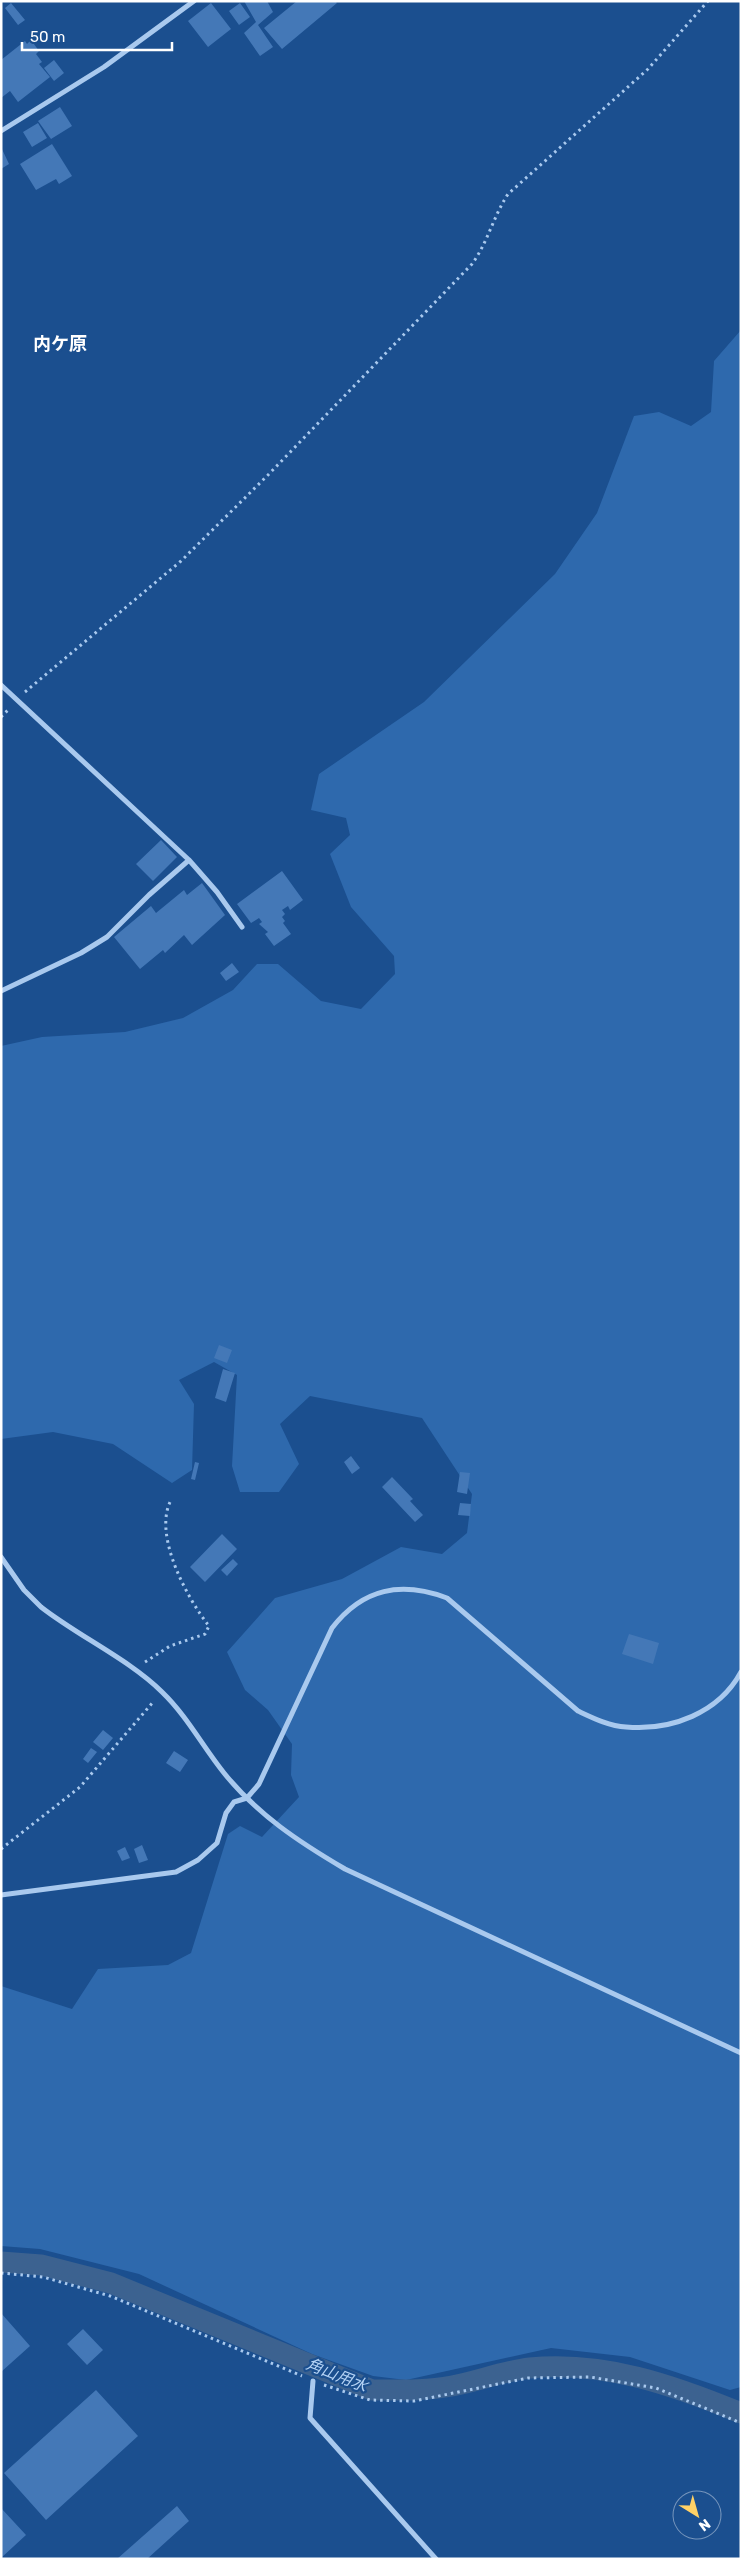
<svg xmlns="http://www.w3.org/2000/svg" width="742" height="2560" viewBox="0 0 742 2560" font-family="Rubik,'Noto Sans JP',sans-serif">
<rect width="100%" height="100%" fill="#1b4f8f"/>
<path fill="#2e69ad" d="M741 330V2387L730 2390 630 2357 551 2348 406 2380 373 2376 312 2354 139 2274 40 2249 1 2246V1986L72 2009 98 1969 168 1965 191 1953 228 1834 240 1826 262 1837 299 1797 291 1775 292 1744 268 1710 245 1690 227 1652 275 1598 342 1579 401 1547 442 1554 467 1533 472 1494 422 1418 310 1396 280 1424 299 1464 279 1492H240L232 1466 237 1375 214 1362 179 1380 194 1404 192 1470 172 1483 113 1444 53 1432 1 1439V1046L42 1037 125 1032 183 1018 233 990 257 964H278L321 1001 361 1009 395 974 394 956 351 907 330 854 350 835 346 818 311 810 319 774 424 702 555 574 597 513 634 416 659 412 691 426 711 412 714 361Z"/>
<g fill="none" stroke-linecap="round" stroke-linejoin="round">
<path stroke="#3c6290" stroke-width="21" d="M1 2262 41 2265 111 2283 372 2390C399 2390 425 2391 452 2386 478 2381 504 2371 530 2368 605 2361 673 2385 741 2413"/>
</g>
<path fill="#4478b7" d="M244 1H267L273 12 258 25 273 47 260 56 244 33 256 22Z
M297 1H335L337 3 282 49 264 28Z
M11 3 25 20 18 25 5 8Z
M211 3 231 29 208 47 188 21Z
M240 3 250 17 239 25 229 11Z
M31 40 39 51 36 54 42 62 39 64 50 77 18 102 10 91 1 98V60L25 41 27 44Z
M54 60 64 73 54 81 44 68Z
M60 107 72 126 51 139 38 121Z
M38 123 47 138 32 147 23 132Z
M52 144 72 176 59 184 56 179 36 190 20 164Z
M1 147 9 164 1 169Z
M161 840 177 857 153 881 136 864Z
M282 871 303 900 290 910 288 906 282 910 285 914 282 917 285 921 283 923 291 934 274 946 265 934 268 932 259 924 262 922 259 918 251 923 237 904Z
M202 883 225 915 192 945 184 935 165 953 163 950 140 969 114 937 151 906 156 913 184 890 187 895Z
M232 963 239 972 226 981 220 973Z
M219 1345 232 1350 227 1363 214 1358Z
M223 1369 235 1373 226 1402 215 1398Z
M351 1456 360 1468 352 1474 344 1462Z
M195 1462 199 1463 195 1480 191 1479Z
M460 1472 470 1473 467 1494 457 1492Z
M392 1477 413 1499 410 1501 423 1515 415 1522 382 1487Z
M460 1503 471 1504 470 1516 458 1515Z
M222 1534 237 1549 205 1582 190 1567Z
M233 1559 238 1564 227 1576 221 1570Z
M629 1634 659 1643 653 1664 622 1654Z
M103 1730 113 1738 103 1750 93 1742Z
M91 1748 97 1752 88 1763 83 1759Z
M174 1751 188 1760 180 1772 166 1763Z
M142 1845 148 1860 139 1863 134 1849Z
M125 1847 130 1858 122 1861 117 1851Z
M1 2313 30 2346 1 2372Z
M83 2329 103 2350 87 2365 67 2344Z
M96 2390 138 2436 46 2520 4 2473Z
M177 2506 189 2521 147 2559H117Z
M1 2508 26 2535 1 2558Z"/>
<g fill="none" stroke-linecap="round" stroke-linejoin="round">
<path stroke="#a9c9ee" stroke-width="3" stroke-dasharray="2.5 4" stroke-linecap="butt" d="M25 692 181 561 268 475 472 264C488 242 493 217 508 194L648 69 708 1
M1 717 9 709
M145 1662 170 1646 205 1634 209 1626C187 1598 154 1537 170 1502
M1 1849 80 1787 154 1701
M1 2273 43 2277 110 2296 302 2376
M324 2385 370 2400 414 2401 528 2378 590 2377 656 2388 741 2423"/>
<path stroke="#a9c9ee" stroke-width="5" d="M1 131 104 67 194 1
M1 685 189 860 149 895 107 937 81 953 1 991
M189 860 217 892 242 927
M1 1557 24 1590 41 1607C78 1636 130 1660 162 1692 187 1716 203 1747 224 1773 258 1815 299 1842 345 1869L741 2053
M1 1895 176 1872 198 1860 217 1843 226 1813 234 1802 247 1798 259 1784 332 1628C363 1588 401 1581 447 1598L578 1711C593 1718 609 1726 626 1727 671 1731 719 1713 741 1672
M313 2381 310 2418 436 2559"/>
</g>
<g text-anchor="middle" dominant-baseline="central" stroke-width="4.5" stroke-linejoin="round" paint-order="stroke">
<g font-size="16" font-style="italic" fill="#b5d3f5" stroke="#1b4f8f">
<text transform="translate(337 2375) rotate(22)">角山用水</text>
</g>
<g font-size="18" font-weight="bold" fill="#fff" stroke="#1b4f8f">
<text x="60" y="344">内ケ原</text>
</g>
</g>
<rect width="742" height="2560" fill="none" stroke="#ffffff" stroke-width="5"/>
<g transform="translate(697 2515) rotate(143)"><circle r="24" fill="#1b4f8f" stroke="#7695bc"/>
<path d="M0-4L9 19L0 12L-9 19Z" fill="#ffd166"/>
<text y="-8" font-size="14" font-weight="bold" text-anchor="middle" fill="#ffffff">N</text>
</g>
<path d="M22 42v8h150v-8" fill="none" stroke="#ffffff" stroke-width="2.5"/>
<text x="30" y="42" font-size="15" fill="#ffffff" stroke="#1b4f8f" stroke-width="4" paint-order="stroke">50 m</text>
</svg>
